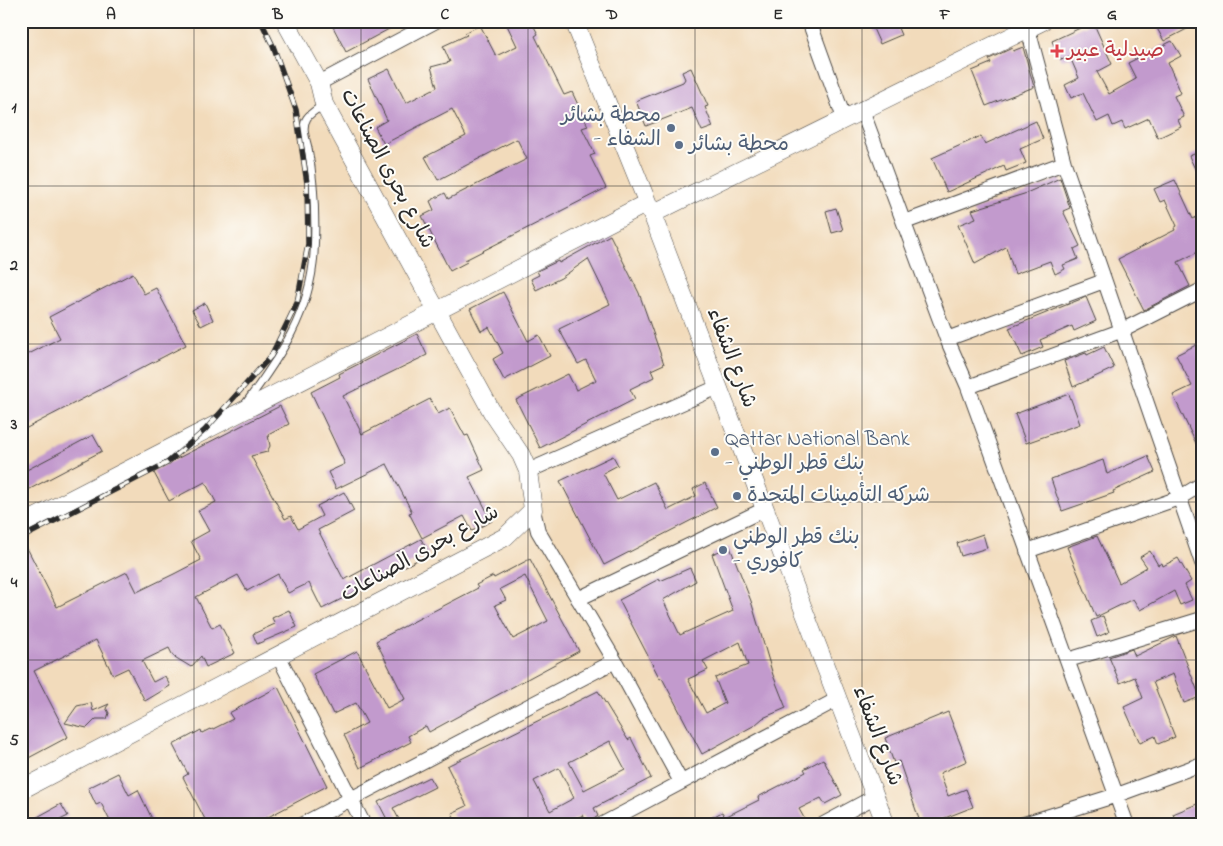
<svg xmlns="http://www.w3.org/2000/svg" width="1223" height="846" viewBox="0 0 1223 846" font-family="'Indie Flower','Playpen Sans Arabic',sans-serif">
<rect width="100%" height="100%" fill="#fdfcf7"/>
<filter id="ink" filterUnits="userSpaceOnUse"><feTurbulence type="fractalNoise" baseFrequency=".02" numOctaves="2"/><feDisplacementMap in="SourceGraphic" scale="10" xChannelSelector="R" yChannelSelector="G"/><feConvolveMatrix kernelMatrix="1 2 1 2 8 2 1 2 1" color-interpolation-filters="sRGB"/></filter>
<filter id="wash" filterUnits="userSpaceOnUse"><feTurbulence type="fractalNoise" baseFrequency=".0096" numOctaves="4" result="noise"/><feDisplacementMap in="SourceGraphic" scale="20" xChannelSelector="R" yChannelSelector="G"/><feGaussianBlur stdDeviation="1.12" result="paint"/><feColorMatrix in="noise" values="0 0 0 0 0 0 0 0 0 0 0 0 0 0 0 0 0 1.4 0 .05"/><feComposite in="paint" operator="in"/></filter>
<g filter="url(#wash)">
<rect width="100%" height="100%" fill="#f2dbbb"/>
<g id="blocks">
<path fill="#c29acd" fill-rule="evenodd" d="M330 21H404L346 52Z
M505 21H531L538 34 535 36 564 95 572 92 588 126 582 128 595 154 590 156 606 188 465 260 467 262 450 271 422 216 434 210 430 201 445 193 448 199 527 159 517 139 438 180 425 157 466 136 452 109 384 144 375 127 387 120 368 79 389 69 406 103 437 87 431 67 450 62 443 46 467 35 465 33 480 25 496 56 517 46Z
M877 21H895L901 35 880 44 871 24Z
M1153 21H1202L1164 41Z
M1093 22 1112 64 1097 72 1109 94 1136 79 1128 63 1172 41 1181 56 1168 63 1181 93 1174 96 1184 117 1178 120 1181 127 1158 138 1149 118 1125 129 1122 122 1113 126 1109 116 1097 122 1083 93 1071 98 1065 85 1079 78 1070 57 1061 60 1052 41Z
M1023 47 1034 87 986 106 972 71 991 63 989 59 1012 48 1013 51Z
M691 68 708 106 705 107 713 127 702 131 692 108 646 126 636 101 683 82 685 79 682 72Z
M1036 121 1043 139 1020 149 1026 163 1006 171 1004 166 947 192 932 158 981 136 985 144Z
M1202 151V184L1189 156Z
M1060 178 1070 208 1063 211 1080 246 1074 249 1078 259 1063 265 1065 269 1055 274 1050 261 1015 274 1006 247 975 264 958 225 976 218 972 210 1024 194Z
M1175 180 1193 219 1202 214V250L1178 262 1190 286 1144 310 1118 259 1175 230 1174 228 1177 226 1165 200 1160 202 1154 189Z
M836 208 843 230 832 233 826 211Z
M610 235 639 293 664 364 651 370 654 377 630 389 635 399 540 448 516 400 568 374 576 390 596 380 586 360 578 364 559 329 610 304 588 259 561 278 536 290 531 279 539 275 537 271 558 261 559 263Z
M133 273 144 294 156 288 186 345 21 431V358L60 338 49 317Z
M503 292 528 341 539 335 550 356 504 380 493 359 503 353 489 327 481 331 470 309Z
M1086 297 1096 321 1074 331 1072 326 1040 340 1043 347 1022 356 1009 328Z
M205 303 213 320 201 326 192 310Z
M417 334 427 355 343 396 362 434 430 399 438 414 450 408 465 436 468 435 484 470 469 477 492 521 472 531 464 516 422 538 409 513 412 512 387 464 336 489 328 472 345 464 311 392 340 377 339 374Z
M1202 342V456L1173 395 1192 386 1176 355Z
M1104 347 1114 368 1073 387 1064 361 1086 353 1087 355Z
M1069 394 1080 424 1026 443 1015 414Z
M280 406 289 424 268 435 270 446 267 452 251 456 285 519 291 516 298 529 322 516 317 506 344 492 354 511 318 530 344 580 421 539 429 554 322 609 309 583 288 593 278 574 247 591 238 575 196 597 212 628 220 624 235 653 206 667 201 656 191 667 173 656 169 648 142 661 153 682 165 676 170 686 145 701 128 668 113 675 96 640 34 671 68 737 21 762V536L57 607 127 572 137 592 174 574 201 560 191 541 209 531 198 511 216 502 205 482 169 501 153 471Z
M93 435 102 451 28 490 21 478V473Z
M613 456 618 465 603 473 617 500 654 482 668 510 696 496 693 489 705 483 717 507 604 565 560 481Z
M1148 456 1155 472 1113 491 1114 493 1062 511 1051 479 1103 460 1107 474Z
M983 534 987 548 961 556 957 543Z
M1097 536 1119 583 1147 567 1140 557 1150 551 1158 565 1162 563 1163 566 1178 558 1191 581 1185 585 1192 600 1180 605 1174 591 1140 610 1133 599 1096 617 1067 547Z
M730 547 751 601 773 675 786 708 763 718 755 725 702 754 662 678 660 679 619 600 659 579 660 581 690 568 696 581 663 600 680 635 713 620 733 611 712 554ZM740 642 748 665 715 678 725 703 706 713 688 679 708 670 703 661Z
M530 559 579 651 429 732 426 726 408 736 411 742 360 768 344 735 367 723 356 703 333 714 313 674 357 651 387 708 405 699 376 641 478 588 476 585 493 576 494 578ZM525 576 548 621 513 639 495 605 506 600 500 589Z
M289 610 297 627 257 644 253 634 275 624 272 618Z
M1103 616 1109 632 1097 637 1091 621Z
M1176 636 1200 697 1184 703 1173 674 1153 682 1175 737 1158 744 1155 736 1140 743 1124 707 1143 698 1135 677 1120 683 1109 657 1132 649 1135 656Z
M278 687 327 786 253 825H208L183 777 188 774 173 745 201 730 202 733 210 729 211 730 233 719 229 713Z
M598 691 628 740 631 738 651 778 594 808 598 816 587 824 583 815 563 825H458L452 813 467 806 447 766ZM610 741 625 769 584 790 569 762ZM559 768 574 798 550 811 534 781Z
M91 703 93 711 109 704 106 708 109 713 107 719H96L87 728 65 723 77 706Z
M948 712 967 761 940 773 948 796 966 789 973 807 927 825H921L899 761 894 763 885 738Z
M823 759 842 795 825 804 821 798 799 809 808 825H698L722 812 725 817 759 800 758 797 806 772 804 769Z
M118 773 129 795 138 790 155 825H112L101 803 96 805 88 788Z
M429 777 435 787 393 808 402 825H390L378 802Z
M1202 802V825H1177L1173 814Z
M61 804 68 816 60 820 63 825H23Z"/>
</g>
</g>
<g filter="url(#ink)">
<use href="#blocks" fill-opacity="0" stroke="#494541" stroke-width="1"/>
<g fill="none" stroke-linecap="round" stroke-linejoin="round">
<g stroke="#494541" stroke-width="9">
<path id="service" d="M246 403C280 357 310 313 314 254 316 220 314 181 308 148 306 139 301 127 307 118 310 113 319 108 324 104"/>
</g>
<g stroke="#494541" stroke-width="16">
<path id="minor" d="M809 21 844 118
M1019 21 1028 29 1064 163 1202 563
M319 83 436 21
M862 110 947 339 968 387 1127 825
M905 222 1064 163
M947 339 1104 281
M968 387 1123 330 1202 290
M528 471 718 387
M533 510 538 531 615 661 681 782
M1027 551 1179 498 1202 484
M578 599 765 509
M278 655 364 825
M1068 660 1202 619
M301 825 615 661
M601 825 838 699
M822 825 876 796
M1021 825 1117 795 1202 764"/>
</g>
<g stroke="#494541" stroke-width="19">
<path id="tertiary" d="M574 21 652 214 886 825
M652 214 1043 21
M21 525 647 203
M21 790 505 537 533 510 528 471 521 455 492 412 324 104 319 83 285 21"/>
</g>
<use href="#service" stroke="#fff" stroke-width="7"/>
<use href="#minor" stroke="#fff" stroke-width="14"/>
<use href="#tertiary" stroke="#fff" stroke-width="18"/>
<g stroke="#2b2b2b" stroke-width="5.5">
<path id="rail" d="M21 538 167 463 205 430 271 356 297 303 308 244 307 183 296 110 273 46 261 21"/>
</g>
<use href="#rail" stroke="#fdfcf7" stroke-width="4" stroke-dasharray="11" stroke-linecap="butt"/>
</g>
</g>
<path fill="none" stroke="#2b2b2b" stroke-width="1" stroke-opacity="0.55" d="M194 21V825M361 21V825M528 21V825M695 21V825M862 21V825M1029 21V825M21 186H1202M21 344H1202M21 502H1202M21 660H1202"/>
<path fill="#e0444e" stroke="#fdfcf7" stroke-width="2" d="M1054.5 43.5h5v5h5v5h-5v5h-5v-5h-5v-5h5z"/>
<g fill="#5c6f8a" stroke="#fdfcf7" stroke-width="2">
<circle cx="671" cy="128" r="5"/>
<circle cx="679" cy="145" r="5"/>
<circle cx="715" cy="452" r="5"/>
<circle cx="737" cy="496" r="5"/>
<circle cx="723" cy="550" r="5"/>
</g>
<g text-anchor="middle" dominant-baseline="central" stroke-width="4" stroke-linejoin="round" paint-order="stroke">
<g font-size="21" fill="#be3a42" stroke="#fdfcf7" text-anchor="start">
<text x="1067" y="51">صيدلية عبير</text>
</g>
<g font-size="21" fill="#4e5e75" stroke="#fdfcf7" text-anchor="start">
<text x="661" y="116" text-anchor="end">محطة بشائر<tspan x="661" dy="24">- الشفاء</tspan></text>
<text x="689" y="145">محطة بشائر</text>
<text x="725" y="440">Qattar National Bank<tspan x="725" dy="24">- بنك قطر الوطني</tspan></text>
<text x="747" y="496">شركه التأمينات المتحدة</text>
<text x="733" y="538">بنك قطر الوطني<tspan x="733" dy="24">- كافوري</tspan></text>
</g>
<g font-size="21" fill="#2b2b2b" stroke="#fdfcf7">
<text transform="translate(387 169) rotate(62)">شارع بحرى الصناعات</text>
<text transform="translate(731 358) rotate(69)">شارع الشفاء</text>
<text transform="translate(420 554) rotate(-29)">شارع بحرى الصناعات</text>
<text transform="translate(877 736) rotate(69)">شارع الشفاء</text>
</g>
</g>
<rect width="1223" height="846" fill="none" stroke="#fdfcf7" stroke-width="55"/>
<rect x="28" y="28" width="1168" height="790" fill="none" stroke="#2b2b2b" stroke-width="2"/>
<g font-size="16" text-anchor="middle" font-weight="bold" fill="#2b2b2b">
<text x="111" y="19">A</text>
<text x="278" y="19">B</text>
<text x="445" y="19">C</text>
<text x="612" y="19">D</text>
<text x="778" y="19">E</text>
<text x="945" y="19">F</text>
<text x="1112" y="19">G</text>
<text x="14" y="112">1</text>
<text x="14" y="270">2</text>
<text x="14" y="429">3</text>
<text x="14" y="587">4</text>
<text x="14" y="745">5</text>
</g>
</svg>
